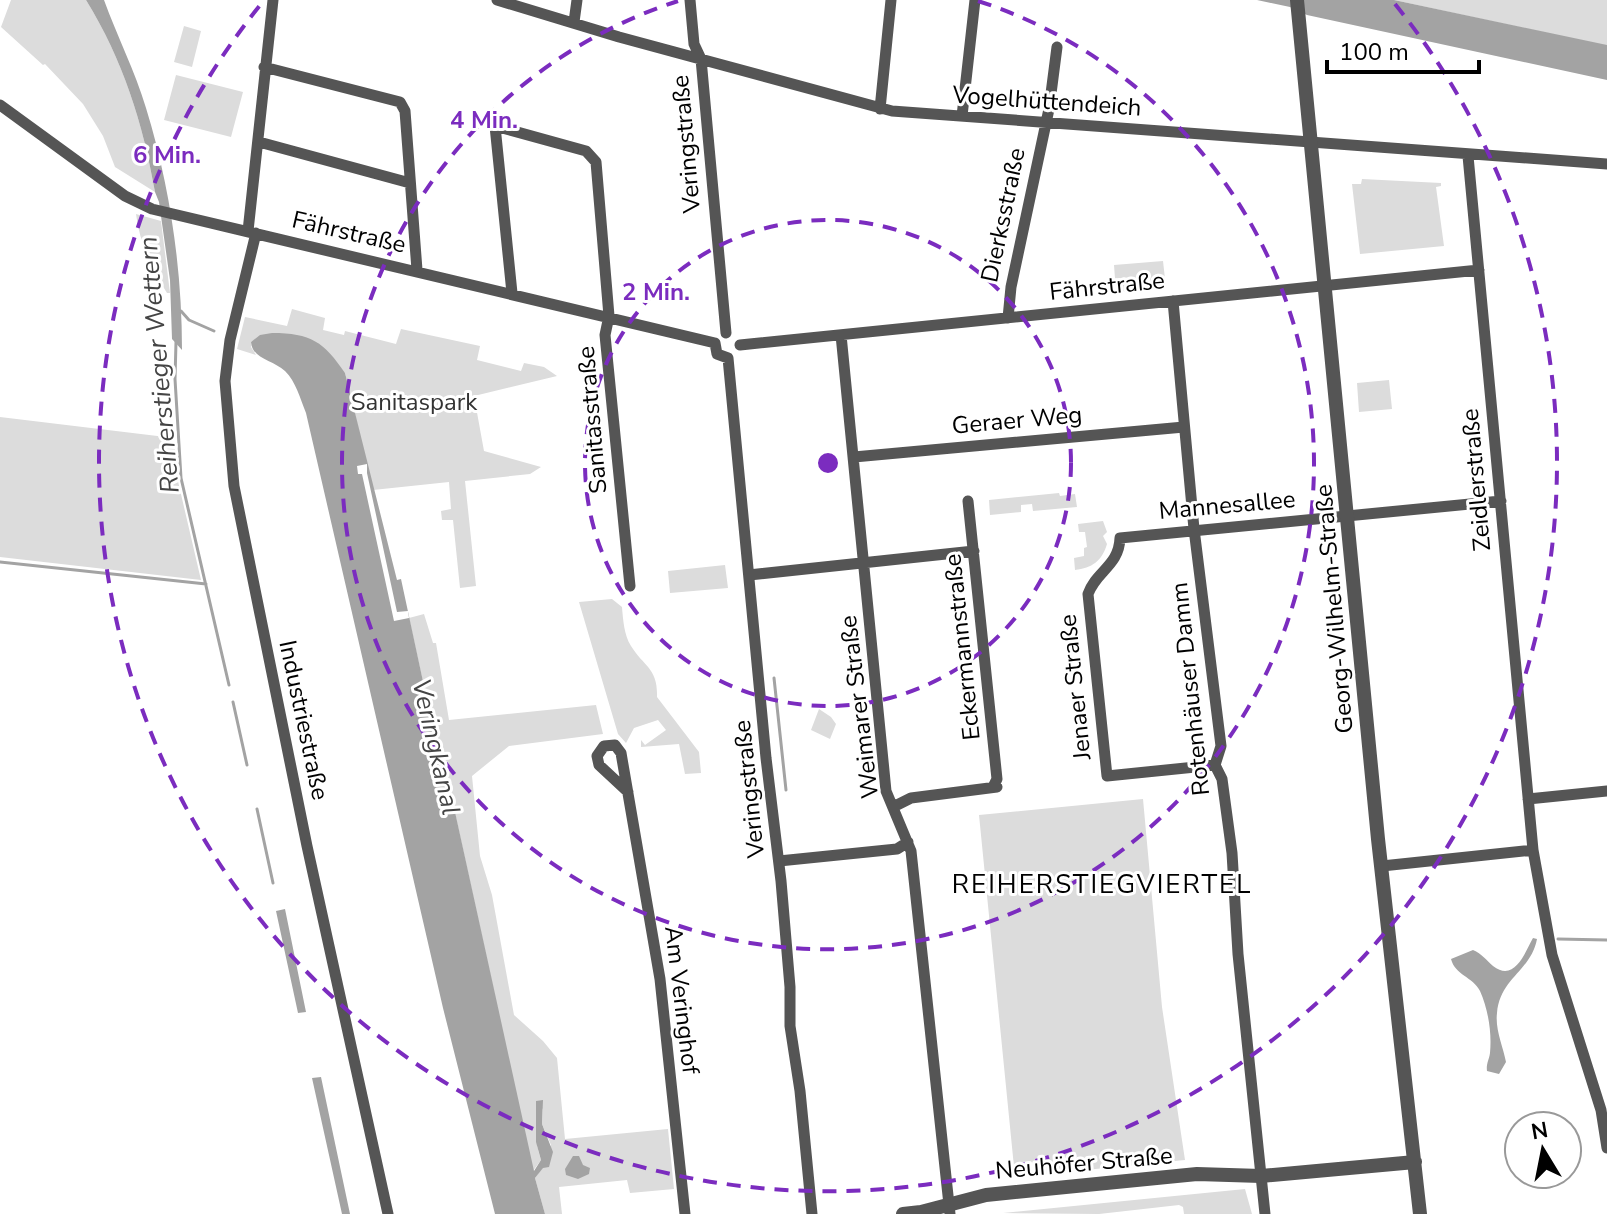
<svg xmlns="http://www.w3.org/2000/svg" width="1607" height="1214" viewBox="0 0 1607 1214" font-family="'Nunito Sans',sans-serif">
<rect width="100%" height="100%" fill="#fff"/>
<path fill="#dcdcdc" d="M11 0H86C123 60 143 123 155 192L115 167 103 136 83 104 45 64 43 65 1 27Z
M1394 0H1607V45H1603Z
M184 26 201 31 192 67 174 62Z
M176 75 243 92 231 137 164 120Z
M1362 179 1441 183V186L1436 187 1444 246 1360 254 1352 184H1361Z
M136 214 161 221 170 293H167C151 268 140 244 136 214Z
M1163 261 1166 288 1116 292 1114 265Z
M292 309 325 318 323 330 344 335 345 331 396 344 401 329 480 346 477 360 521 371 524 363 544 367 557 376 474 396 484 451 541 467 530 474 465 481 476 586 460 588 453 520H442L441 511 451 509 449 482 373 490 345 373C318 355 284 318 251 342V347L256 355 237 349 245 317 287 326Z
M1389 380 1392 409 1359 412 1357 383Z
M0 417 174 438 177 477 201 580 0 557Z
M1059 493 1060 496 1075 494 1077 507 1033 511 1032 504 1021 505V512L990 515 989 500Z
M1103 521 1107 532 1103 536 1107 544C1102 561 1092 568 1075 570L1074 558 1084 556V548L1087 547 1085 532H1079L1078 524Z
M725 565 728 588 670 593 668 571Z
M612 599 622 607C623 619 624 635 631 646 644 667 658 668 657 697L699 752 701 773 685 774 679 744 641 747V740L645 745 666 730 658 720 634 728 626 743 618 734 579 602Z
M424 614 433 643H436L449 720 596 705 603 734 509 746 472 776 480 856 492 895 514 1015 543 1041 557 1058 565 1139 668 1129 674 1189 630 1193 627 1180 559 1187 562 1214H545L535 1178 543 1167 551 1145 542 1124 543 1108C533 1123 535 1142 541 1160L533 1171 435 721 427 700 409 618Z
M819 709 831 717 836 724 830 739 811 730Z
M1143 799 1162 1007 1185 1160 1015 1177 979 815Z
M1245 1189 1252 1214H1184L1183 1207 1179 1205 1099 1214 1003 1213Z"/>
<path fill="#a3a3a3" d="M86 0H104C117 36 135 71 146 108 170 186 182 269 182 350L172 339 170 280 159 202 155 192C143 123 123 60 86 0Z
M1257 0H1394L1607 45V80L1307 15 1290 7Z
M272 333C311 333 324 342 345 373L397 580 401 579 427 700 435 721 534 1171 541 1160 536 1142V1101L543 1100 542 1124 553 1152 549 1167 543 1168 535 1178 545 1214H495L443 1008 306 413C300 398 296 382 285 371 273 360 252 359 251 342L260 335Z
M285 909 306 1012 298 1013 276 911Z
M1533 938 1537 939C1531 971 1500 978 1497 1013 1495 1030 1503 1046 1506 1062L1499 1074 1487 1071C1486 1064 1489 1060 1490 1053 1492 1032 1488 1009 1480 991 1473 977 1455 975 1451 959L1473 950C1482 954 1486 960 1493 966 1515 983 1525 952 1533 938Z
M321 1077 350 1214H342L312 1078Z
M573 1156H579L583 1165 590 1168 589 1174 578 1179 566 1175 565 1169Z"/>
<path fill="#fff" d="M367 464V473L397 612 408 611 409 618 394 621 362 474H358L357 466Z"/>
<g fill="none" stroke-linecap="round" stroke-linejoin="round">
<path stroke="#a3a3a3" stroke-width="3" d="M181 311 189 320 214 331
M176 342 175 379 181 478 229 685
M0 562 206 584
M774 678 786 790
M233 702 247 765
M257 809 273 883
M1558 939 1607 940"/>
<path stroke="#555" stroke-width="11" d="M497 0 619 37 892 111 1607 164
M690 0 694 44 701 59 726 333
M574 22 577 0
M264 67 400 102 405 111 417 270
M0 105 125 196 152 209 715 343
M880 109 891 0
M962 116 975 0
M259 142 410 183
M1468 156 1533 850 1552 955 1601 1110 1607 1148
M248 231 273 0
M256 233 230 340 225 381 234 486 307 846 388 1214
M512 293 495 126 586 151 596 162 609 316 605 335 630 586
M1173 301 1194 529 1221 746 1215 765 1222 779 1232 853 1238 954 1265 1214
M1008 318 1011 287 1049 109 1057 47
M841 335 886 791 911 851 950 1214
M715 343 717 354 728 358
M740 345 1479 270
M728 358 766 758 781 881 790 987V1026L800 1091 812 1214
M854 457 1184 427
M968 501 997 779 993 787
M749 575 974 551
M1215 765 1107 776 1088 594C1096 571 1119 566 1120 538L1501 501
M628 792 599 765 597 756 604 746 615 745 621 753 660 979 685 1214
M1528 799 1607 791
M893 807 911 798 997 787
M779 861 897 849 908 842
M1382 866 1533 850"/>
<path stroke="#555" stroke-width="14" d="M1297 0 1378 839 1420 1214
M903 1214 921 1212 986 1195 1197 1174 1261 1176 1415 1162"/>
</g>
<g fill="none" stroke="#7b2cbf" stroke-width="4" stroke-dasharray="14 10">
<circle cx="828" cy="463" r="243"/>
<path d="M978 1A486 486 0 1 1 678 1"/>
<path d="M1395 4A729 729 0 1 1 261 4"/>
</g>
<g text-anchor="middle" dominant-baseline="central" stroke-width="6" stroke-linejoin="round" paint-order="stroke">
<g font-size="24" fill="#000" stroke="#fff">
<text transform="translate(1047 101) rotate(4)">Vogelhüttendeich</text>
<text transform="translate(686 144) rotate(-95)">Veringstraße</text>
<text transform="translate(1003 215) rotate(-78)">Dierksstraße</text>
<text transform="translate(349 232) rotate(13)">Fährstraße</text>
<text transform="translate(1107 286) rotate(-6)">Fährstraße</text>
<text transform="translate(592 420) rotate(-95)">Sanitasstraße</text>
<text transform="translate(1017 420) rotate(-5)">Geraer Weg</text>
<text transform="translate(1476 480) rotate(-95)">Zeidlerstraße</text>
<text transform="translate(1227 505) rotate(-5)">Mannesallee</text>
<text transform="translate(1334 609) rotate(-95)">Georg-Wilhelm-Straße</text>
<text transform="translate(962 647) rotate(-96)">Eckermannstraße</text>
<text transform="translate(1075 687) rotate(-96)">Jenaer Straße</text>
<text transform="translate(1190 689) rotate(-96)">Rotenhäuser Damm</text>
<text transform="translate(859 707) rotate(-97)">Weimarer Straße</text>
<text transform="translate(304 720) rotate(78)">Industriestraße</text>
<text transform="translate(749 789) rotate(-96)">Veringstraße</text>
<text transform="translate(682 1000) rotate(83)">Am Veringhof</text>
<text transform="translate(1084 1163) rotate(-5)">Neuhöfer Straße</text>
</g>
<g font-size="24" fill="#333" stroke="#fff">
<text x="414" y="402">Sanitaspark</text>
</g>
<g font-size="26" font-style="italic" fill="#444" stroke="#fff">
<text transform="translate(159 365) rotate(-95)">Reiherstieger Wettern</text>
<text transform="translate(436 747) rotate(77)">Veringkanal</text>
</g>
<g font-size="26" letter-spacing="2" fill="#000" stroke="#fff">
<text x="1102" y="884">REIHERSTIEGVIERTEL</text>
</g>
</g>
<circle cx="828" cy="463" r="12" fill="#7b2cbf" stroke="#fff" stroke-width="4"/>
<g font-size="24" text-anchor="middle" font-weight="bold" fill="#7b2cbf" stroke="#fff" stroke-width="6" stroke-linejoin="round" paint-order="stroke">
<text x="484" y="128">4 Min.</text>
<text x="167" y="163">6 Min.</text>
<text x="656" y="300">2 Min.</text>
</g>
<g transform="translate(1543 1150) rotate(350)"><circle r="38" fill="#ffffff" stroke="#999999" stroke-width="2"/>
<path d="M0-6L14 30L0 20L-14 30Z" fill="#000000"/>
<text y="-12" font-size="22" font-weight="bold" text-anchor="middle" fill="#000000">N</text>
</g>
<path d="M1327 60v12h152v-12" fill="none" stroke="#000000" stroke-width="4"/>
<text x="1339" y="60" font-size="24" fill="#000000" stroke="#ffffff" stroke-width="6" paint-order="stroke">100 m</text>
</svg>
